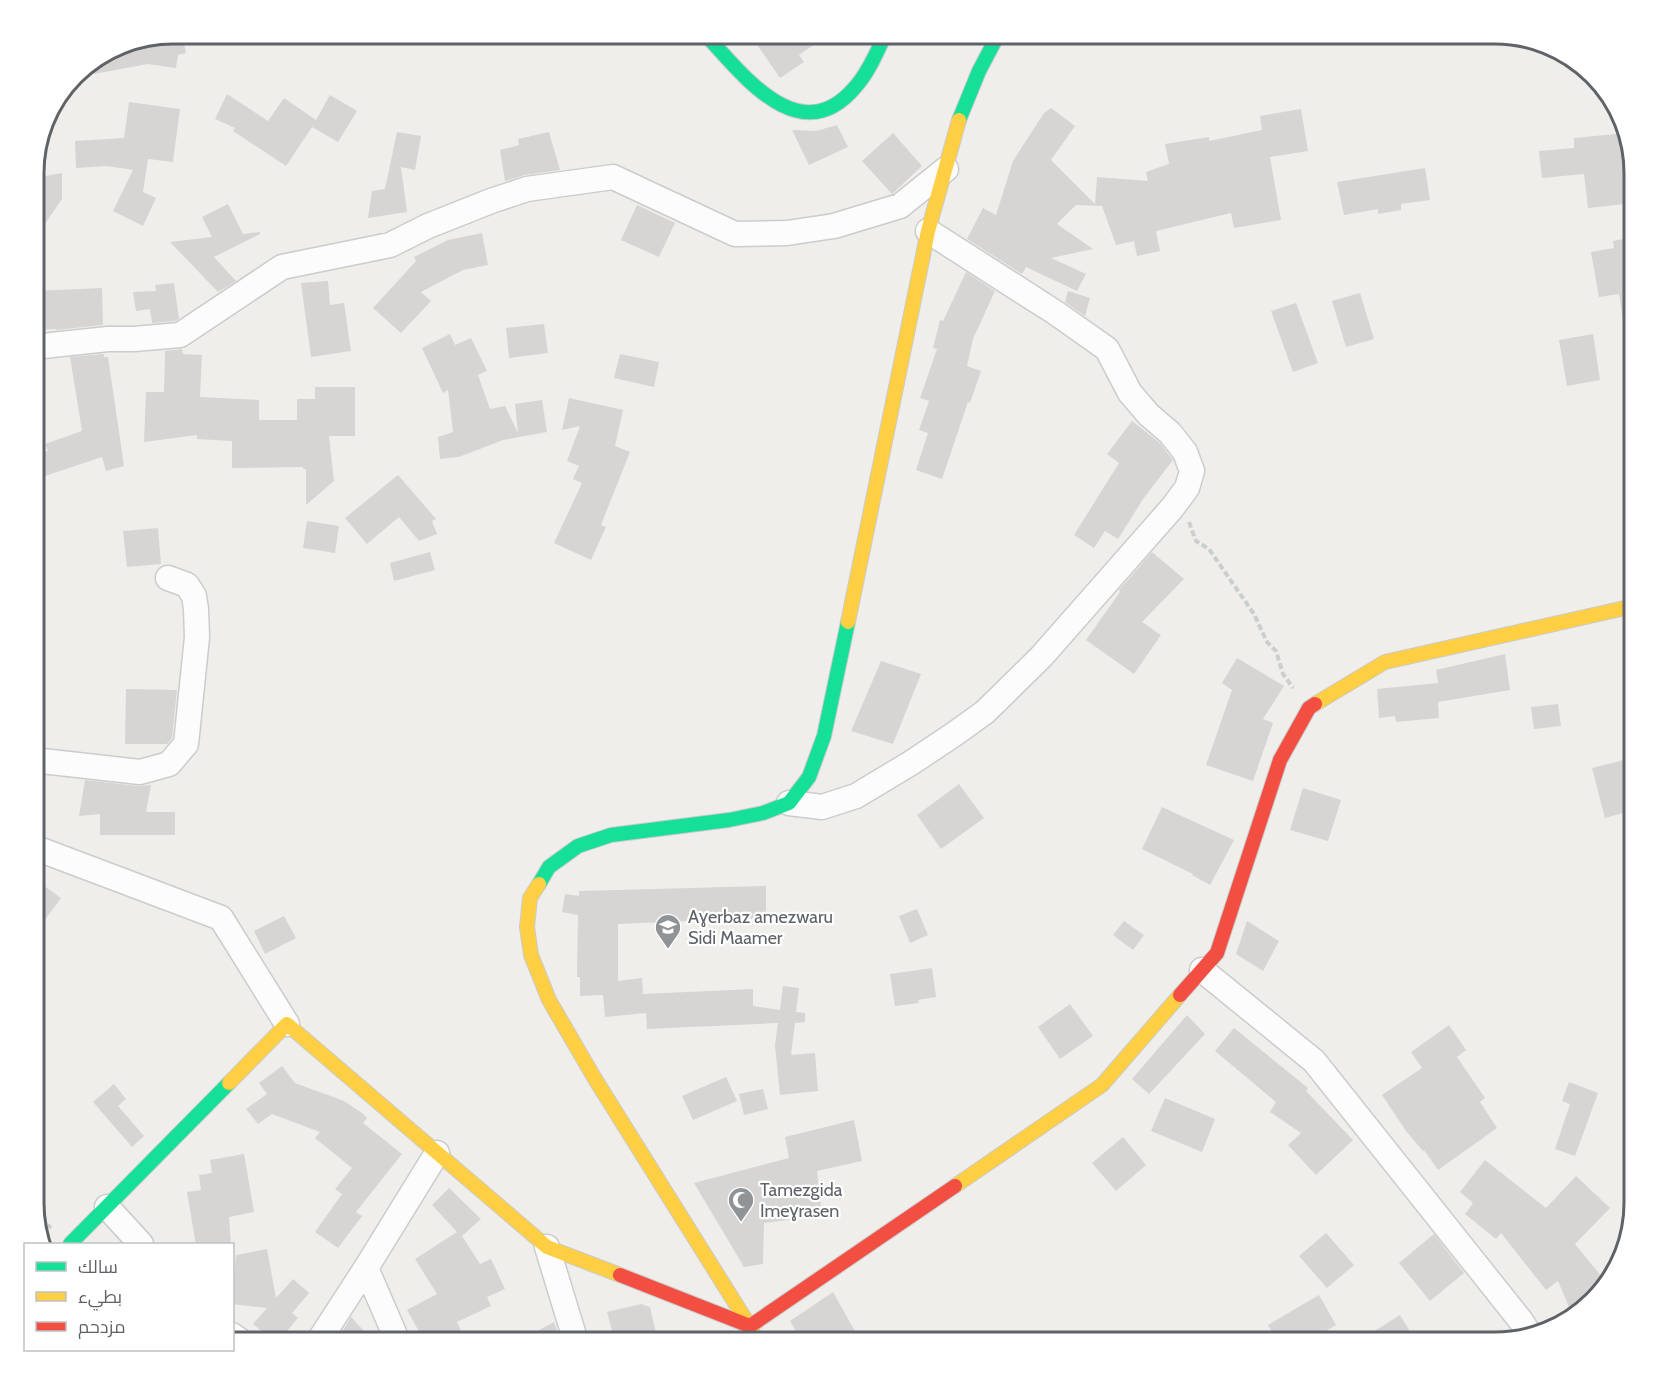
<svg xmlns="http://www.w3.org/2000/svg" width="1667" height="1375" viewBox="0 0 1667 1375" font-family="Cabin,Cairo,sans-serif">
<rect width="100%" height="100%" fill="#efeeea"/>
<path fill="#d6d5d3" d="M749 33H831L799 55 804 62 780 78Z
M183 39 186 53 178 55 176 68 147 64 73 78 80 68 119 43 122 50Z
M227 94 268 121 284 98 316 120 330 95 357 111 338 142 312 127 286 166 233 131 235 128 215 119Z
M129 102 180 109 173 162 148 159 143 192 156 198 143 226 113 211 133 170 107 166 76 168 75 141 124 138Z
M1051 108 1075 126 1051 160 1095 204 1097 177 1148 181 1146 172 1169 164 1165 144 1209 137V141L1262 130 1260 116 1301 109 1308 151 1270 157 1281 220 1234 228 1231 213 1156 231 1160 251 1137 256 1134 241 1116 245 1102 206 1076 205 1057 224 1093 249 1051 258 1086 274 1077 291 1026 267 1022 274 967 239 983 208 996 215 1013 161 1044 113Z
M837 125 848 147 809 165 792 130 816 131Z
M397 132 421 136 415 170 401 167 407 212 368 218 372 191 385 189Z
M549 132 560 170 525 175 505 181 500 150 519 145 518 139Z
M893 133 922 166 892 194 862 161Z
M1626 133 1632 164H1629L1633 203 1588 208 1584 174 1542 178 1539 151 1574 148V138Z
M1425 168 1430 200 1401 204V210L1378 214V209L1344 215 1337 182Z
M62 173V199L33 241V178Z
M228 204 243 234 260 232V234L214 257 236 281 218 292 170 242 212 237 202 217Z
M637 205 675 223 659 257 621 240Z
M482 233 488 265 463 270 421 292 431 301 401 333 373 308 416 261 414 257 448 240Z
M1634 237V327H1624L1619 294 1599 297 1591 252 1614 248 1613 241Z
M966 272 995 291 973 339 967 366 981 371 970 403 968 402 942 479 916 470 928 433 919 430 929 401 920 398 937 349 933 348 940 320 943 321Z
M328 281 330 305 344 303 351 351 311 357 301 283Z
M174 283 179 319 175 321 152 323 150 309 136 311 133 292 156 291 155 285Z
M102 288 103 325 56 330V329L33 330V291Z
M1068 291 1090 298 1085 316 1065 302Z
M1360 293 1374 339 1346 347 1332 301Z
M1296 303 1318 363 1293 372 1271 311Z
M544 324 548 353 509 358 506 328Z
M450 334 455 345 471 338 487 371 478 375 490 409 505 406 518 433 515 404 542 400 547 432 503 440 459 457 440 459 438 437 453 432 448 390 443 393 422 348Z
M1593 334 1600 380 1567 386 1559 340Z
M182 349 183 354 202 355 200 397 259 400V420H297V399H315V387H355V436H329L334 481 306 505V469H303V467L232 468V441L197 439V435L144 442 146 392H164L165 351Z
M104 354V357H108L124 466 106 471 102 457 33 480V453L48 451 45 444 82 431 70 357Z
M620 354 659 362 654 387 614 378Z
M569 398 623 410 615 446 630 452 601 525 606 527 591 560 554 543 582 483 573 479 579 466 567 461 580 426 562 430Z
M1132 421 1160 443 1173 460 1143 499 1118 539 1105 531 1094 548 1074 535 1119 463 1107 454Z
M398 475 436 519 432 521 437 534 419 541 399 517 367 544 345 518Z
M307 521 339 526 335 553 303 548Z
M158 528 161 564 127 567 123 531Z
M430 552 435 570 394 581 390 563Z
M1152 552 1184 579 1142 622 1161 635 1134 674 1086 640 1120 592 1119 590Z
M1505 654 1510 690 1438 702 1439 718 1396 722 1395 716 1379 718 1377 689 1438 683 1436 670Z
M1237 658 1284 686 1263 719 1273 723 1253 781 1206 765 1232 690 1222 683Z
M881 661 921 674 893 744 851 731Z
M126 689 177 690 172 738 167 744H125Z
M1558 704 1561 726 1534 729 1531 707Z
M1624 760 1634 797V810L1605 818 1592 768Z
M85 780 138 786 151 785 146 812H175V835H100V814L79 816Z
M959 784 984 818 941 849 917 815Z
M1303 788 1341 800 1328 841 1290 830Z
M1162 807 1234 840 1210 885 1192 875 1193 874 1142 849Z
M40 883 61 898 33 936V892Z
M766 886V918L618 924V981L642 978 643 994 753 989V1006L780 1010 783 986 799 988 796 1012 805 1013V1022L795 1023 791 1055 815 1053 818 1091 780 1095 775 1045 778 1023 647 1029 646 1013 605 1017 603 995 580 996V977H577L578 915 562 912 565 894 579 896V891Z
M917 909 928 935 910 943 899 916Z
M284 916 296 938 265 954 254 931Z
M1124 921 1144 935 1133 950 1113 935Z
M1247 921 1279 941 1263 971 1236 954Z
M932 968 936 997 918 1000 919 1003 895 1006 890 974Z
M1070 1004 1093 1036 1060 1059 1038 1027Z
M1187 1015 1205 1034 1149 1094 1132 1079Z
M1449 1025 1466 1050 1457 1057 1485 1098 1480 1102 1497 1128 1438 1170 1424 1150 1423 1151 1406 1131 1382 1095 1422 1068 1411 1052Z
M1234 1028 1308 1088 1306 1091 1353 1140 1316 1175 1288 1145 1301 1133 1270 1112 1276 1102 1215 1051Z
M282 1066 295 1083 344 1101 362 1113 367 1118 363 1123 402 1154 356 1212 362 1216 338 1248 315 1232 342 1194 335 1189 352 1168 315 1138 320 1132 272 1114 258 1124 246 1109 267 1094 259 1083Z
M726 1077 737 1101 693 1120 682 1096Z
M1569 1082 1598 1093 1575 1156 1555 1149 1570 1104 1562 1101Z
M114 1084 126 1099 118 1106 144 1136 132 1147 93 1102Z
M763 1089 768 1109 744 1115 739 1094Z
M1165 1098 1215 1119 1202 1152 1151 1131Z
M854 1120 862 1161 817 1171 822 1216 764 1223 763 1264 744 1267 694 1183 789 1158 785 1137Z
M1123 1137 1146 1165 1116 1191 1092 1163Z
M244 1154 254 1212 229 1217 231 1245H196L187 1192 201 1190 199 1175 212 1173 210 1160Z
M1485 1160 1546 1208 1576 1176 1610 1208 1575 1244 1607 1283 1599 1295 1572 1314 1558 1281 1546 1290 1501 1233 1496 1239 1465 1214 1473 1203 1460 1192Z
M449 1188 481 1219 462 1236 480 1264 491 1259 505 1289 487 1297 491 1306 457 1322 462 1333 445 1342H425L407 1310 437 1294 415 1259 457 1232 432 1205Z
M1326 1233 1354 1265 1327 1288 1299 1256Z
M1434 1234 1464 1273 1430 1301 1399 1263Z
M267 1249 276 1298 293 1279 309 1293 292 1313 298 1318 278 1342H274L253 1324 267 1308 232 1304 236 1255Z
M833 1292 856 1333 840 1342H802L790 1321Z
M1319 1295 1336 1325 1307 1342H1278L1268 1325Z
M641 1304 650 1307 658 1342H615L607 1312Z
M1400 1315 1411 1333 1398 1342H1357Z
M351 1317 364 1331 351 1342H347L340 1335Z
M554 1322 561 1342H545L539 1330Z"/>
<g fill="none" stroke-linecap="round" stroke-linejoin="round">
<g stroke="#cbcccc" stroke-width="27">
<path id="street" d="M33 347 108 339H134L180 335 282 267 390 245 428 226 491 201 527 189 613 177 735 234 787 233 834 226 900 206 946 169
M33 760 140 772 169 764 186 744 197 637 196 609 194 596 187 585 168 578
M789 803 822 807 856 796 911 763 953 735 985 712 1041 657 1172 508 1187 488 1192 471 1185 452 1170 433 1149 415 1130 393 1107 349 1056 313 928 231
M33 847 221 918 287 1024
M1202 970 1314 1061 1521 1321 1530 1335
M107 1207 141 1244
M547 1247 576 1342
M366 1268 398 1342
M232 1335 242 1342
M318 1342 366 1268 437 1153"/>
</g>
<g stroke="#cacacb" stroke-width="16">
<path id="fast" d="M704 33C743 75 801 154 857 85 870 70 877 51 886 33
M959 120 979 71 999 33
M539 884 549 867 578 846 611 835 729 820 763 813 789 803 809 777 824 736 848 622
M70 1244 229 1083"/>
</g>
<g stroke="#cacacb" stroke-width="16">
<path id="slow" d="M848 622 928 231 959 120
M1315 704 1385 662 1634 606
M539 884 530 898 527 927 531 955 549 1000 595 1079 752 1330
M229 1083 287 1024 547 1247 620 1275
M955 1186 1102 1085 1180 995"/>
</g>
<g stroke="#cacacb" stroke-width="16">
<path id="jam" d="M1180 995 1217 953 1280 760 1309 708 1315 704
M620 1275 750 1326 955 1186"/>
</g>
<path stroke="#cacfcc" stroke-width="4" stroke-dasharray="6 3" stroke-linecap="butt" d="M1189 522 1196 541 1209 549 1254 614 1267 642 1276 651 1283 674 1293 688
M34 1213 51 1228"/>
<use href="#street" stroke="#fdfcfc" stroke-width="24"/>
<use href="#fast" stroke="#16e098" stroke-width="14"/>
<use href="#slow" stroke="#ffcf43" stroke-width="14"/>
<use href="#jam" stroke="#f24e42" stroke-width="14"/>
</g>
<defs>
<g id="school-pin" transform="scale(1.35)"><path d="M0 17L-7.5 6A9.5 9.5 0 1 1 7.5 6Z" fill="#919496" stroke="#fff"/><path d="M0-5L7-2L0 1L-7-2ZM-4 1L0 2.5L4 1V4Q0 6-4 4Z" fill="#fff"/></g>
<g id="mosque-pin" transform="scale(1.35)"><path d="M0 17L-7.5 6A9.5 9.5 0 1 1 7.5 6Z" fill="#919496" stroke="#fff"/><path d="M3.5-4.9A6 6 0 1 0 3.5 4.9A5 5 0 1 1 3.5-4.9Z" fill="#fff"/></g>
</defs>
<g fill-rule="evenodd">
<use href="#school-pin" x="668" y="927"/>
<use href="#mosque-pin" x="741" y="1200"/>
</g>
<g text-anchor="middle" dominant-baseline="central" stroke-width="4.5" stroke-linejoin="round" paint-order="stroke">
<g font-size="18" fill="#5f6368" stroke="#fff" text-anchor="start">
<text x="688" y="917">Aɣerbaz amezwaru<tspan x="688" dy="21">Sidi Maamer</tspan></text>
<text x="760" y="1190">Tamezgida<tspan x="760" dy="21">Imeɣrasen</tspan></text>
</g>
</g>
<path d="M0 0H1667V1375H0ZM173 44H1495A129 129 0 0 1 1624 173V1203A129 129 0 0 1 1495 1332H173A129 129 0 0 1 44 1203V173A129 129 0 0 1 173 44Z" fill="#fff" fill-rule="evenodd"/>
<path fill="none" stroke="#5f6368" stroke-width="3" d="M173 44H1495A129 129 0 0 1 1624 173V1203A129 129 0 0 1 1495 1332H173A129 129 0 0 1 44 1203V173A129 129 0 0 1 173 44Z"/>
<rect x="24" y="1243" width="210" height="108" fill="#ffffff" stroke="#bfc1c3" stroke-width="1.5"/>
<rect x="36" y="1262" width="30" height="9" fill="#16e098" stroke="#bfc1c3" stroke-width="1.5"/>
<text x="78" y="1273" font-size="18" fill="#5f6368">سالك</text>
<rect x="36" y="1292" width="30" height="9" fill="#ffcf43" stroke="#bfc1c3" stroke-width="1.5"/>
<text x="78" y="1303" font-size="18" fill="#5f6368">بطيء</text>
<rect x="36" y="1322" width="30" height="9" fill="#f24e42" stroke="#bfc1c3" stroke-width="1.5"/>
<text x="78" y="1333" font-size="18" fill="#5f6368">مزدحم</text>
</svg>
